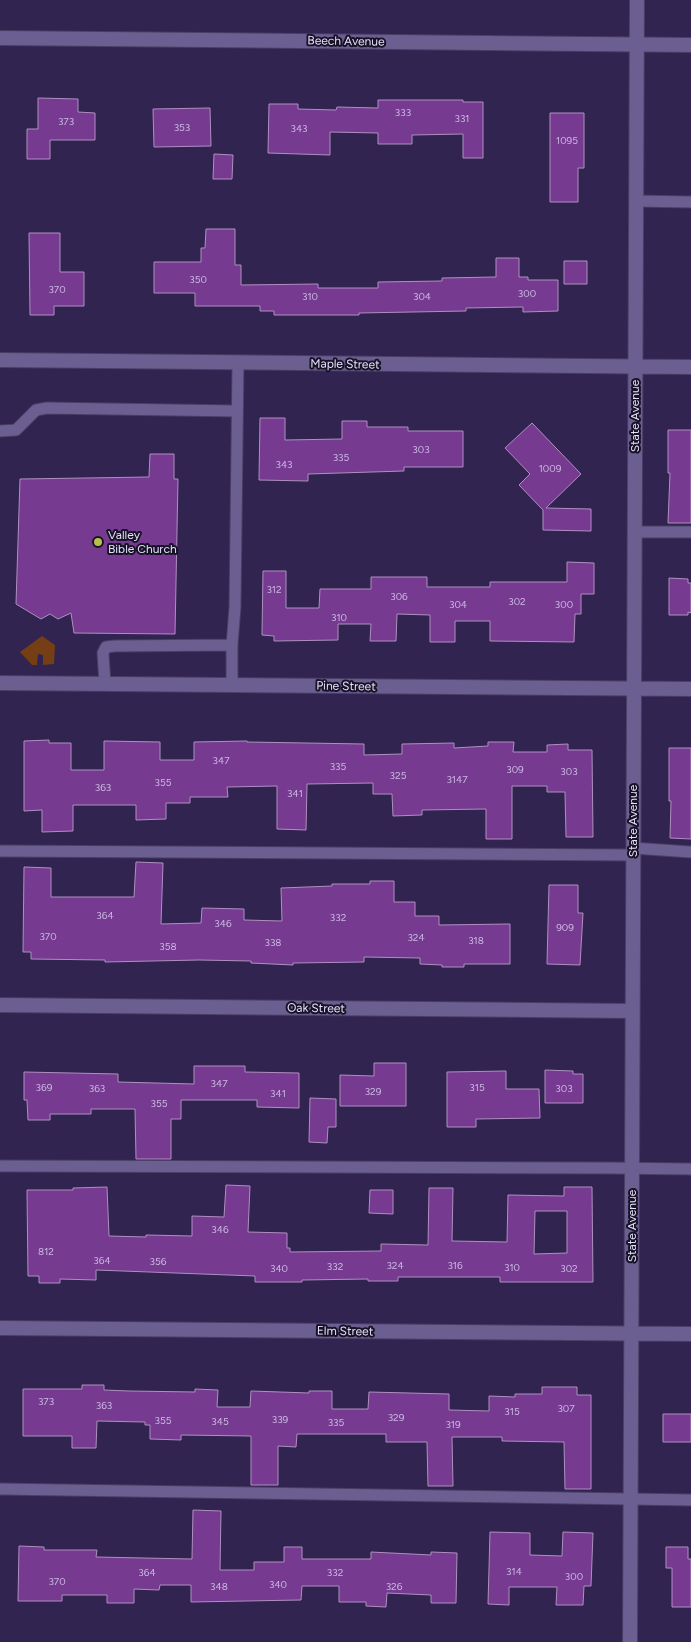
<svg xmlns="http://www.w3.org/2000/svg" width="691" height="1642" viewBox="0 0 691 1642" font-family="Figtree,sans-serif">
<rect width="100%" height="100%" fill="#312451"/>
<path fill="#753e14" d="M42 636 55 645 54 664 43 665V655L38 654 37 665H32L20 652Z"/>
<path fill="#763b90" stroke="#af8fbf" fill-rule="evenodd" d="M38 98 78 99V112L95 113V140H50V159H27V129H38Z
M378 100H463V102H483V158H463V134L412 135V144H378V133L330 132V155L268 153 269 104H298V109L336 110 337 107 378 108Z
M210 108 211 146 154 147 153 109Z
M550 113H584V168H578V202H550Z
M214 154 233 155 232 179H213Z
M206 229H235V265H241V285L318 284V288H378V282L442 281V278L496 277V258H519V277H528V280H558V311L523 312V307L466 308V311L359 313V315H274V311H260V306H195V293H154V262H201V248H205Z
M29 233H60V272H84V306H54V315H30Z
M564 261H587V284H564Z
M260 418H285V440L342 439V421H367V427H408V431H463V467H404V471L308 474V481L259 480Z
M532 423 581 474 546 508 591 509V531L543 530V510L519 485 530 474 505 448Z
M668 430H691V523H668L670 473H668Z
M150 454H174V479H178L175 634 74 633 71 613 58 619 50 614 41 619 16 604 20 479 149 477Z
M567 562 594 563V594H581V614H575L574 642 490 641V621H455V642H430V615L397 614 396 641H370L371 624H338V640L274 641V636L262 635 263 571H286V608H319L320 589H371V577H427V587H490V582H567Z
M669 578 688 579V583H691V613L688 612V615H669Z
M49 740V743H71V770H104V741L160 742V760H194V742L247 741V742L364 744V755L402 754V744L454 743V748L488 746V742H514L513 752H547V745L568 744V750H592L593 837H566L565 792H547V786H512V839H486V809L422 810V815L393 816 392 794H373V783L307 784 306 830 277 829V786L227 787 228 797H190V803H166V819L136 820V805H73V831L42 832V810L24 811V741Z
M669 748H691V839L670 838 671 801H669Z
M136 862 163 863 161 924 201 923 202 908 244 909V920L282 921 281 888 332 886V884H370V881H394V902H415V916H439V925L510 924V964H464V967H442V965L420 964V958L364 957V962L293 963V965L251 963V961L199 960 105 962V960L31 959V952H23L24 867 51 868V897H134Z
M549 885H578V913H583L580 965 547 964Z
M374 1063H406V1106H340V1075L374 1076Z
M194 1066H245V1072L299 1073V1108L257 1107V1100H181V1119H171V1159H136L135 1109H91V1114H50V1120H28L27 1100H24V1072L118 1074V1082L194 1084Z
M545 1070 573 1071V1074H583V1103H545Z
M506 1071V1089H539L540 1118 476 1119V1127H447V1072Z
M310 1098 336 1099V1127H328L327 1143 309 1142Z
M226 1185 250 1186 248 1232 287 1233V1248H290V1252L381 1251V1244L428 1245 429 1188H453L452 1241 507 1242 508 1195 564 1196V1187H592L593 1282H500V1277H398V1281H368V1279L302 1280V1282H255V1276L96 1270V1280L60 1279V1283H39V1276H28L27 1190H73V1188L107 1187 109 1236 146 1237V1235L192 1236V1216L224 1217ZM535 1211H567V1253L534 1254Z
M370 1190H393V1214L369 1213Z
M82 1385H104V1390L129 1391 195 1392V1389L218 1390 217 1407H250L251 1391 309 1393V1391H332V1409H368L369 1392 449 1394V1410L489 1411V1396L515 1397V1394H542V1387H577V1395H591V1489H565L564 1442 502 1441V1437H452L453 1486H428L427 1442H386V1434H297L296 1447 278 1446V1485H251V1436L181 1435V1440L150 1439V1425H145V1422L97 1421 96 1448H72V1436H23V1389H82Z
M663 1414H691V1442H663Z
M193 1510 221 1511 220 1570H254V1562H284V1547H302V1559H371V1552L431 1555V1552L457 1553 456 1603H431V1595L387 1593 386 1607 366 1606V1602H339V1586H302L301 1600 191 1602V1585H160L159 1590 134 1589V1603H107V1595H62V1601H18L19 1546 44 1547V1550H97L96 1557 192 1559Z
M490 1532 530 1533V1555L562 1556 563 1532 593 1533 591 1586H584L583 1605H556L557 1587H509V1605L488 1604Z
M666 1547H688V1559H691V1607H672V1568H666Z"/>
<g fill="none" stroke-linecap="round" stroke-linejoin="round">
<g stroke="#4a3e65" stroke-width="13">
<path id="service" d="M636 201 691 202
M0 431 16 430 36 410 47 408 237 411
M635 532H691
M232 645V684
M105 684 103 653 106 647 115 646 232 645 235 607 238 363
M633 848 691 852
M0 851 633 855
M0 1166 609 1168 691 1169
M0 1489 691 1500"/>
</g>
<g stroke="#4a3e65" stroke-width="16">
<path id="minor" d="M0 360 691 367
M0 683 691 689
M0 1005 632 1011
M0 1328 691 1334
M630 1642 637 0"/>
</g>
<g stroke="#4a3e65" stroke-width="16">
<path id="tertiary" d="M0 38 691 45"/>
</g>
<use href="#service" stroke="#6a5f90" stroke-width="11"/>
<use href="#minor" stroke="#6a5f90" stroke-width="14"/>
<use href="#tertiary" stroke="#6a5f90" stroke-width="14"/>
</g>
<circle fill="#b6c148" stroke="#171226" stroke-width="2" cx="98" cy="542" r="5"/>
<g text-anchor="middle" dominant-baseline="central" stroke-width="4" stroke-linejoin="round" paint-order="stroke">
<g font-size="10" fill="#cab8e2">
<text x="403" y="112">333</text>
<text x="462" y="118">331</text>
<text x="66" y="121">373</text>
<text x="182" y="127">353</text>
<text x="299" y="128">343</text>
<text x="567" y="140">1095</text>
<text x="198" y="279">350</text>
<text x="57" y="289">370</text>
<text x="527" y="293">300</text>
<text x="310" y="296">310</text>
<text x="422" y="296">304</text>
<text x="421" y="449">303</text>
<text x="341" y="457">335</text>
<text x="284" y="464">343</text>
<text x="550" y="468">1009</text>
<text x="274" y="589">312</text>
<text x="399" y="596">306</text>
<text x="517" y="601">302</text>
<text x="458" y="604">304</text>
<text x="564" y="604">300</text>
<text x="339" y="617">310</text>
<text x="221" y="760">347</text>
<text x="338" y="766">335</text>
<text x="515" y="769">309</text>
<text x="569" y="771">303</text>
<text x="398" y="775">325</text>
<text x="457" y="779">3147</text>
<text x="163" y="782">355</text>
<text x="103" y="787">363</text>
<text x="295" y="793">341</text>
<text x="105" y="915">364</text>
<text x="338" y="917">332</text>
<text x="223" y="923">346</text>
<text x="565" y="927">909</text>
<text x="48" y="936">370</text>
<text x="416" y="937">324</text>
<text x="476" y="940">318</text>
<text x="273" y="942">338</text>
<text x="168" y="946">358</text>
<text x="219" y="1083">347</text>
<text x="44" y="1087">369</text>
<text x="477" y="1087">315</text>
<text x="97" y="1088">363</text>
<text x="564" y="1088">303</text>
<text x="373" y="1091">329</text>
<text x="278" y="1093">341</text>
<text x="159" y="1103">355</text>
<text x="220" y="1229">346</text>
<text x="46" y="1251">812</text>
<text x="102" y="1260">364</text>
<text x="158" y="1261">356</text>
<text x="395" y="1265">324</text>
<text x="455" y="1265">316</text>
<text x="335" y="1266">332</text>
<text x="512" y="1267">310</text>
<text x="279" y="1268">340</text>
<text x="569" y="1268">302</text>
<text x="46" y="1401">373</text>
<text x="104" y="1405">363</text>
<text x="566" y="1408">307</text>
<text x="512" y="1411">315</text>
<text x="396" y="1417">329</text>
<text x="280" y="1419">339</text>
<text x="163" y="1420">355</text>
<text x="220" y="1421">345</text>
<text x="336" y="1422">335</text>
<text x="453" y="1424">319</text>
<text x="514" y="1571">314</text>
<text x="147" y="1572">364</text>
<text x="335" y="1572">332</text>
<text x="574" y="1576">300</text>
<text x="57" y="1581">370</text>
<text x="278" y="1584">340</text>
<text x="219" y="1586">348</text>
<text x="394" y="1586">326</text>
</g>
<g font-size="12" fill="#e6e1fd" stroke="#171226">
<text transform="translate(346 41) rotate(1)">Beech Avenue</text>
<text transform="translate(345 364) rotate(1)">Maple Street</text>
<text transform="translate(635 416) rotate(-90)">State Avenue</text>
<text transform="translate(346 686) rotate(1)">Pine Street</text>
<text transform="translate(633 821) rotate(-90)">State Avenue</text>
<text transform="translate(316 1008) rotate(1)">Oak Street</text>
<text transform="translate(632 1226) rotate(-90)">State Avenue</text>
<text transform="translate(345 1331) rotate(1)">Elm Street</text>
</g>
<g font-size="12" fill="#e6e1fd" stroke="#171226" text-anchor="start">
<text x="108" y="535">Valley<tspan x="108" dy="14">Bible Church</tspan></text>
</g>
</g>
</svg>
